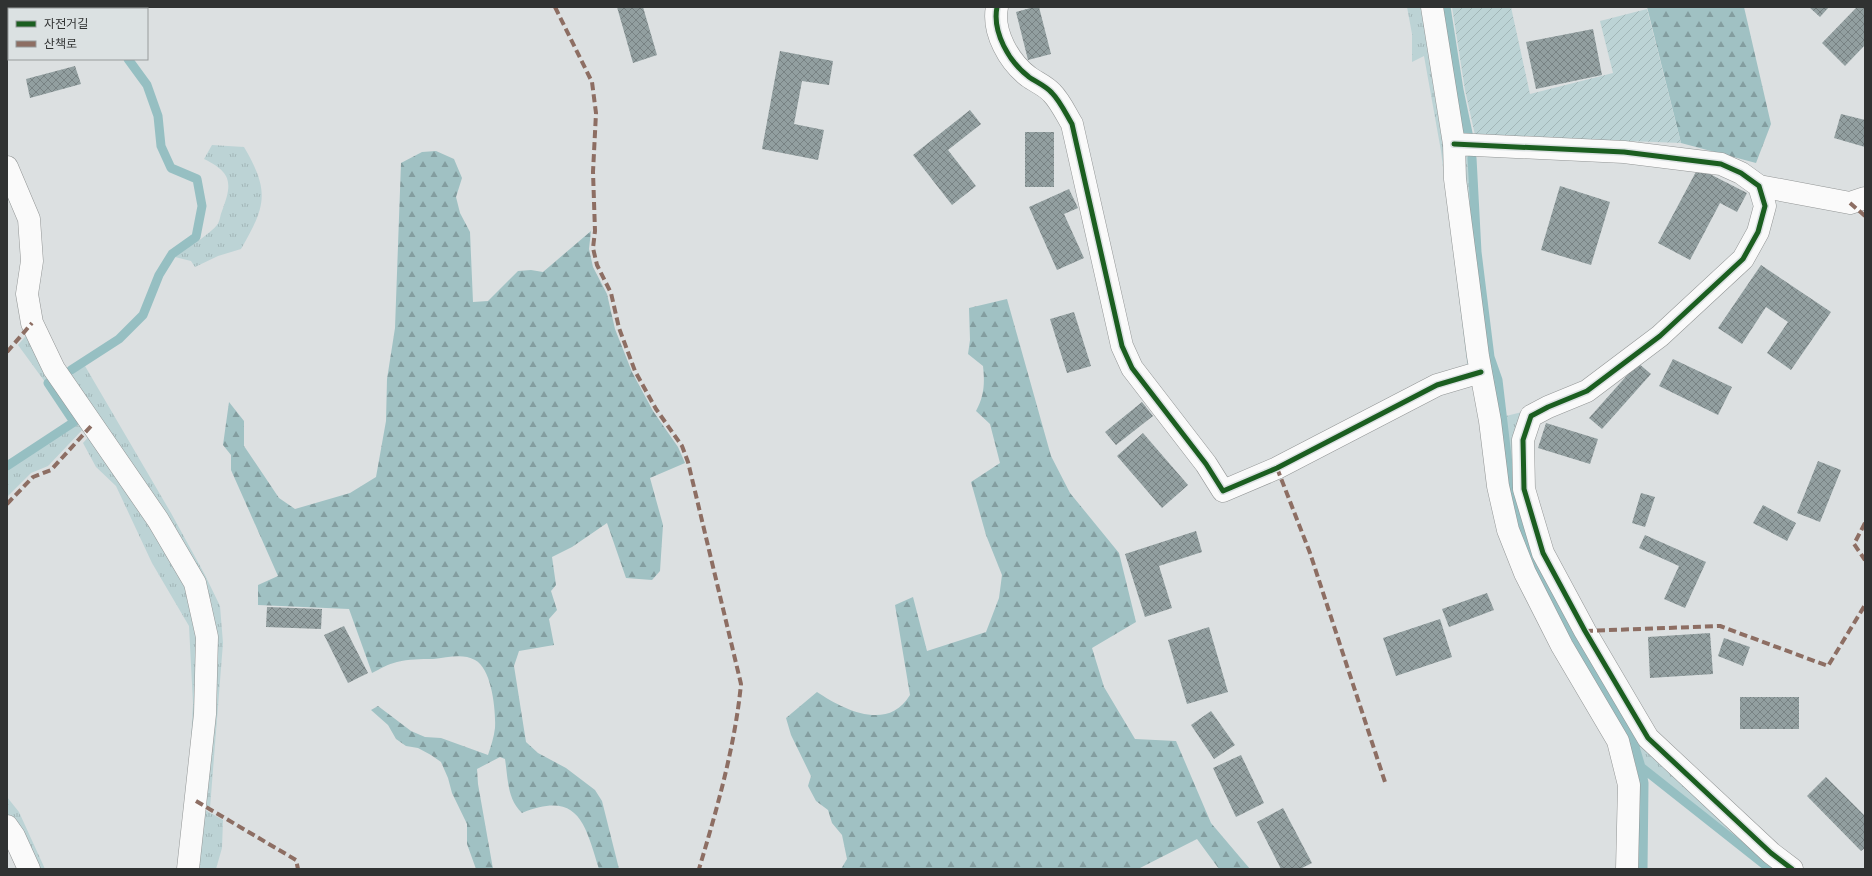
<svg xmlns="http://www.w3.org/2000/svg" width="1872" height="876" viewBox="0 0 1872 876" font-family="'Noto Serif','Noto Sans KR',serif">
<defs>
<pattern id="grass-tufts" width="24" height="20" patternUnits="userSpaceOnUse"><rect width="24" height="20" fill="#bcd3d5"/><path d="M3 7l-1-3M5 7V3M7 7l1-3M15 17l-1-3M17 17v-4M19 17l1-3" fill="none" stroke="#a2b6b7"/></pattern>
<pattern id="forest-firs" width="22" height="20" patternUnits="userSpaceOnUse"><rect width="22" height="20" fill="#a0c1c3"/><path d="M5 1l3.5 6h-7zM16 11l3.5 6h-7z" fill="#839d9f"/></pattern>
<pattern id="garden-furrows" width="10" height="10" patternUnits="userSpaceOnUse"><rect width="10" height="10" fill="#bcd3d5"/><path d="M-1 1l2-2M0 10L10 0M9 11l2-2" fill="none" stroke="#a2b6b7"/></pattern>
<pattern id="building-cross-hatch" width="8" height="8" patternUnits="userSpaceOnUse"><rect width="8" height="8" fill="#929fa0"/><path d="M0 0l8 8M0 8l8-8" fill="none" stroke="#788283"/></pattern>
</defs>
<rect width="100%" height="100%" fill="#dce0e1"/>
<path fill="url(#grass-tufts)" d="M1407 7H1424L1474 369 1468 371 1441 151 1424 56 1412 62V34Z
M212 145 244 147C270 191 266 206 241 249L218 256 195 267 191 261 175 257C184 251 212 232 217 225 220 222 220 215 222 211 232 184 233 173 204 159Z
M1470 153 1475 252 1488 358 1496 381 1509 490 1516 523 1529 561 1630 738 1643 783 1641 869H1633L1635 784 1513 528 1461 178 1464 155Z
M30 331 86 426 48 466 31 473 7 497V470L78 422 49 379 45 382 18 345Z
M85 366 171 513 205 575 220 606 223 643 210 808 201 801 206 610 63 375 70 370 73 373Z
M1547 406 1530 415 1523 489 1647 739 1790 869H1771L1644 768 1633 734 1577 638 1533 559 1521 523 1513 491 1506 416Z
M92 433 189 585 201 638 182 869H177L190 758 193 704 189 626 152 563 116 486 96 467 83 443Z
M7 797 19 812 45 869H35L7 816Z
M200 807 223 820 222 848 216 869H192Z"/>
<path fill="url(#forest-firs)" d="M1647 7H1744L1771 124 1756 163 1681 143Z
M436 151 454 159 462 178 456 197 460 213 470 232 473 302 488 301 518 271 531 270 543 272 591 231 589 249 593 267 607 294 615 329 632 372 653 411 678 447 685 463 650 478 663 525 660 571 652 580 626 578 607 523 572 547 552 557 556 585 551 591 557 610 549 619 554 645 519 651 514 666 526 742 538 753 566 768 595 790 602 801 619 869H599C585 824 579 790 522 813 507 799 508 778 505 759L500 757 477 769 478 784 493 869H476L467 844V824L452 793 448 778 441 762 431 755 418 748 406 746 396 739 388 725 371 710 378 706 411 731 425 737 441 738 488 755C491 746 494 737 495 728 496 711 492 669 475 660 462 653 447 658 433 659 420 659 409 659 397 662 388 664 380 669 372 673L349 609 258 605V585L278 576 231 470V455L223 445 229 402 244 421V446L279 498 295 509 350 493 376 477 386 421 387 379 395 328 401 163 422 152Z
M1007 299 1051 456 1070 493 1119 553 1136 622 1092 648 1104 687 1135 739 1176 741 1211 823 1250 869H1219L1197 839 1138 869H841L847 859 842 835 832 823 828 810 816 801 808 786 811 776 791 735 786 718 817 692C844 710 888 732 910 695L895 605 913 597 927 651 986 632 999 598 1002 575 986 535 971 482 1000 463 990 424 976 411C984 396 985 384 983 366L968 354 970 340 969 308Z"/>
<path fill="url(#garden-furrows)" d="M1452 7H1511L1530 94 1613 73 1600 21 1647 9 1681 143 1475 135 1465 90Z"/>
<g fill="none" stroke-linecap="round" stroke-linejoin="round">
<path stroke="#96bfc2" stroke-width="9" d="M105 7 106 9
M1446 7 1459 90 1469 138
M1472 158 1477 252 1490 357 1498 380 1511 490 1519 523 1531 560 1632 737 1641 767 1644 783 1643 869
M71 370 119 339 143 315 159 275 172 254 196 237 202 206 197 179 171 168 161 146 158 116 147 85 128 59
M7 466 74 422 48 383
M1641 767 1770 869"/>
</g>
<path fill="url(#building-cross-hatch)" d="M7 7H58L59 9H9V19Z
M617 7H643L657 55 633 63Z
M1034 7H1039L1051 54 1028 60 1016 12Z
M1809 7H1829L1820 17Z
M1857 7H1865V45L1845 66 1822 43Z
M1593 29 1602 75 1536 89 1526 42Z
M780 51 833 61 829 85 802 81 794 124 824 130 818 160 762 149Z
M75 66 81 84 30 98 26 79Z
M970 110 981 124 948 150 976 186 952 205 913 155Z
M1841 114 1865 120V147L1834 138Z
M1025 132H1054V187H1025Z
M1698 168 1747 193 1737 212 1720 203 1690 260 1658 243Z
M1560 186 1610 202 1591 265 1541 250Z
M1069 189 1078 208 1064 214 1084 258 1057 270 1029 207Z
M1761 265 1831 312 1791 370 1767 353 1788 322 1766 307 1742 344 1718 328Z
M1074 312 1091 366 1067 373 1050 319Z
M1673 359 1732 387 1718 415 1659 386Z
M1638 363 1651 374 1602 429 1589 418Z
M1142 402 1153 416 1116 445 1105 432Z
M1546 423 1598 439 1590 464 1538 448Z
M1143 433 1188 485 1162 508 1117 456Z
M1818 461 1841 470 1820 522 1797 513Z
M1641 493 1655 497 1645 527 1632 523Z
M1763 505 1796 523 1787 541 1753 523Z
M1196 531 1202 552 1159 566 1172 608 1145 617 1125 554Z
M1645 535 1706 562 1685 608 1664 599 1679 566 1639 548Z
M1487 593 1494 610 1449 627 1442 609Z
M267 607 322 609 321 629 266 627Z
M1440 619 1452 657 1396 676 1383 638Z
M344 626 368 673 348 683 324 635Z
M1209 627 1228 692 1187 704 1168 640Z
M1710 633 1713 674 1650 678 1648 637Z
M1724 638 1750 647 1743 666 1718 656Z
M1740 697H1799V729H1740Z
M1211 711 1235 745 1214 759 1191 725Z
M1241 755 1264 803 1236 817 1213 768Z
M1826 777 1865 816V848L1861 851 1807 796Z
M1283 808 1312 863 1300 869H1281L1257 822Z"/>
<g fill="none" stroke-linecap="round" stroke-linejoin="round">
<g stroke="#929595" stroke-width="23">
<path id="minor" d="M997 7C992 32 1009 62 1029 77 1036 82 1046 86 1052 93 1060 101 1066 114 1072 124L1122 346 1132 368 1206 464 1223 491 1277 468 1437 385 1481 372
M1432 7 1454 144 1455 179 1478 356 1490 421 1498 486 1508 530 1525 573 1562 646 1618 741 1629 785 1627 869
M1454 144 1624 152 1721 164 1741 173 1759 186 1765 206 1758 232 1743 259 1660 336 1587 391 1548 407 1531 416 1523 440 1524 489 1543 553 1585 631 1648 738 1771 853 1792 869
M7 167 29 219 32 261 27 294 32 323 54 369 158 520 195 583 207 637 205 714 188 869
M1759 186 1850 203 1865 198
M7 826 14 836 29 869"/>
</g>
<use href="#minor" stroke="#fafafa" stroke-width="22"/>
<path stroke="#8d6e63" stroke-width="4" stroke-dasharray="8 4" stroke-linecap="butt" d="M555 7 592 82 596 113 593 172 595 231 593 248 597 265 611 293 619 328 635 371 656 409 682 446 688 462 741 684C735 746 717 809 699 869
M1850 203 1865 216
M7 352 32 323
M1277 468 1310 553 1385 782
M7 504 33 477 51 470 92 425
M1865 523 1854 544 1865 560
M1585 631 1720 626 1828 666 1865 605
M196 801 296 860 298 869"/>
<g stroke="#dbe1e2" stroke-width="8">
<path id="cycleway" d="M997 7C992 32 1009 62 1029 77 1036 82 1046 86 1052 93 1060 101 1066 114 1072 124L1122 346 1132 368 1206 464 1223 491 1277 468 1437 385 1481 372
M1454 144 1624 152 1721 164 1741 173 1759 186 1765 206 1758 232 1743 259 1660 336 1587 391 1548 407 1531 416 1523 440 1524 489 1543 553 1585 631 1648 738 1771 853 1792 869"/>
</g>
<use href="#cycleway" stroke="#1b5e20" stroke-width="5"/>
</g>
<rect width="1872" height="876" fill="none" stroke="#303232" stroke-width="16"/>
<rect x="8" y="8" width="140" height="52" fill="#dbe1e2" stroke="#979b9c"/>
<rect x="16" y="21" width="20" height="6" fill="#1b5e20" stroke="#979b9c"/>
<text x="44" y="28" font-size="12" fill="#303232">자전거길</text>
<rect x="16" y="41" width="20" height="6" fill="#8d6e63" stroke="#979b9c"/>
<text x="44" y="48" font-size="12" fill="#303232">산책로</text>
</svg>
